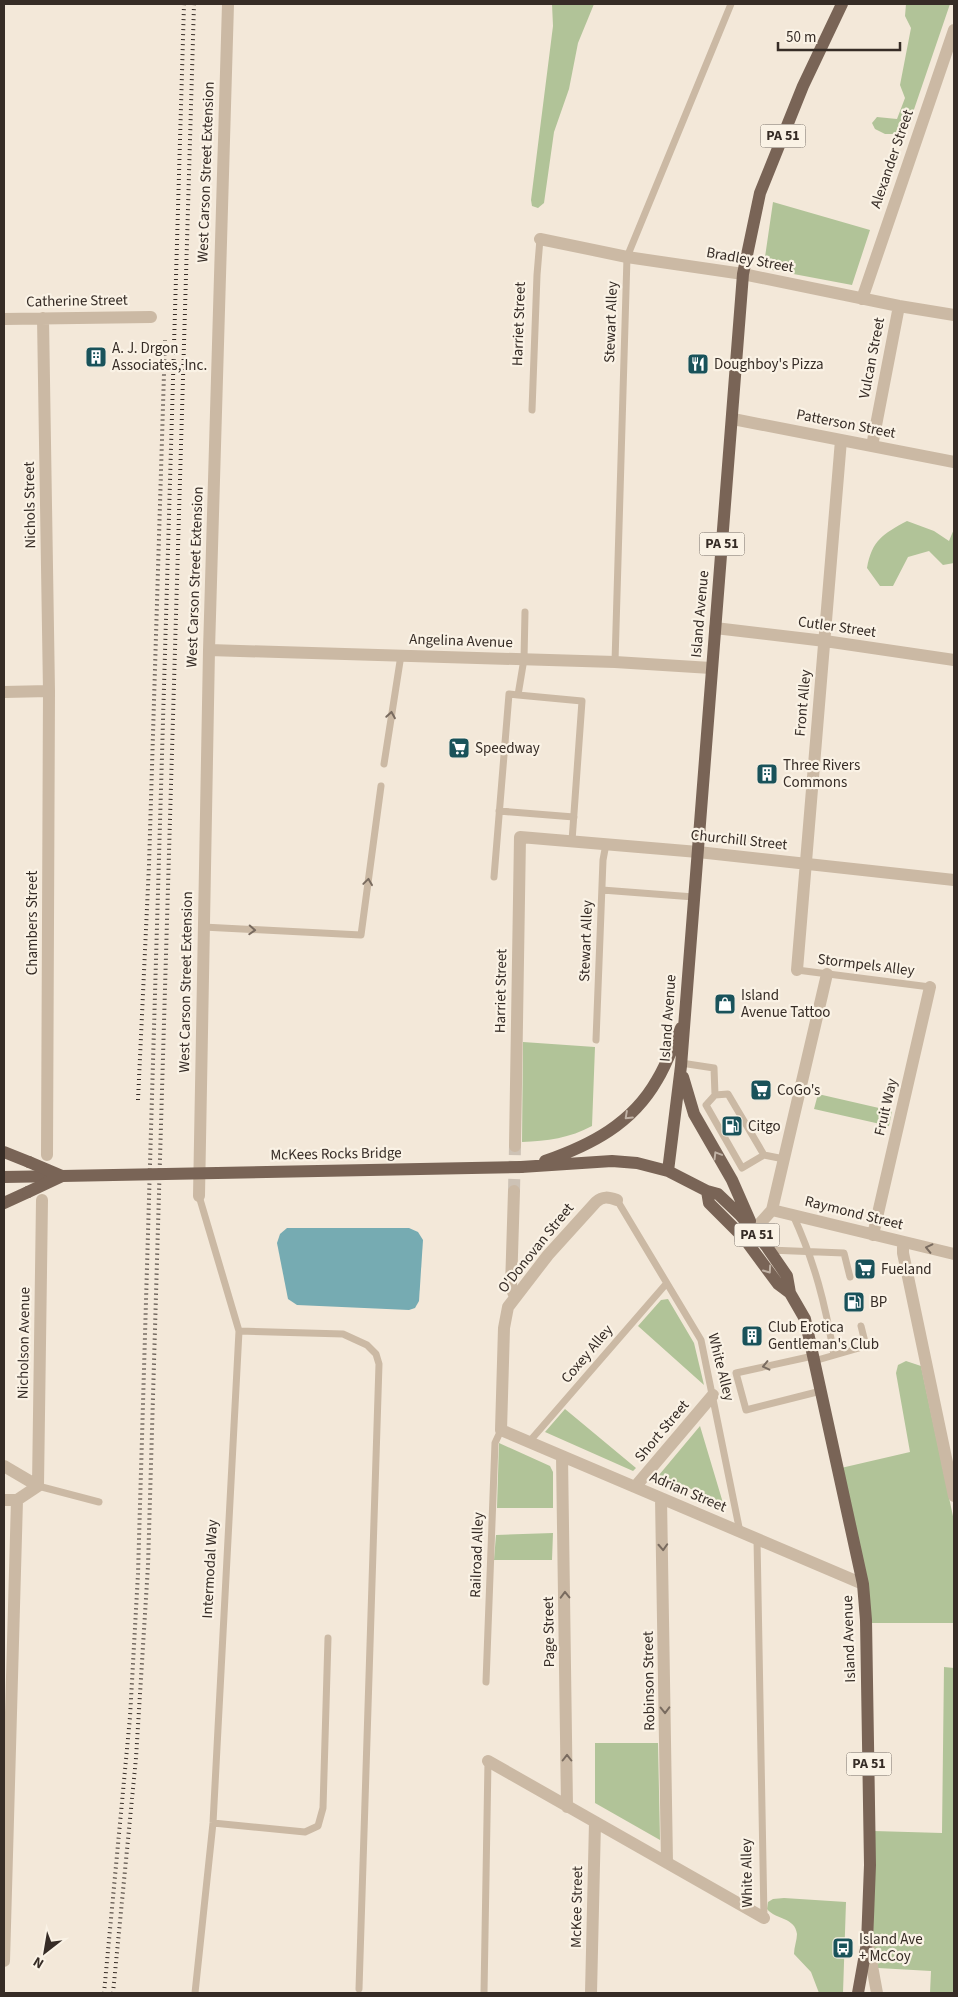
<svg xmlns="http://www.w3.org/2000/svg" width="958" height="1997" viewBox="0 0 958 1997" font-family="'Source Sans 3',sans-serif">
<rect width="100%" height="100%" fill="#f3e8d9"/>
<path fill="#b1c398" d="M552 4H594L578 43 569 89 554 132 544 203 538 208 532 206 531 200 553 26Z
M906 4H950L908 127 899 134H885L875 129 872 123 877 117 897 119 905 98 900 85 911 28 905 16Z
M773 202 870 230 852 285 767 269 764 264Z
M907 521 934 531 949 541 954 529V563L943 565 929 551 908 557 893 586H880L867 568C872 540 883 534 907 521Z
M523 1042 595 1047 592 1126C570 1138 547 1141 522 1142Z
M818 1094 892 1111 889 1126 814 1109Z
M668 1299 694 1343 704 1385 638 1326 661 1300Z
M906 1361 921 1366 954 1521V1623H870L841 1468 910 1452 896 1373 898 1365Z
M565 1409 636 1468 633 1471 545 1432Z
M700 1426 723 1503 659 1475Z
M499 1443 550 1466 553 1472V1508H497Z
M553 1533 552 1560H494L496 1535Z
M944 1667 954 1668V1993H930L931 1971 878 1968 873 1943 874 1831 942 1833Z
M595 1743H658L660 1840 595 1803Z
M784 1898 846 1902 843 1993H819L811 1972 794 1954C794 1947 797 1940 797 1934 795 1917 776 1920 767 1909L768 1902 773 1899Z"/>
<path fill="#76abb2" d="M287 1228H409L418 1232 423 1240 419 1301 415 1308 409 1310 297 1305 288 1299 277 1243 280 1234Z"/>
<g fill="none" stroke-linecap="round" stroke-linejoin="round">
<path stroke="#cdc2b5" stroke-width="12" stroke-dasharray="12 6" stroke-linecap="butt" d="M514 1191 515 1146"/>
<path stroke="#cbb9a4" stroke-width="7" d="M532 410 537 275 540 239
M615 662 627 257 731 4
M518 695 582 701 572 841
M384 764 401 655
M499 811 574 817
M494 877 509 694 518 695 524 659 525 612
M602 890 694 897
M203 927 361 935 381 786
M797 970 930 987
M596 1040 603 860 606 844
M681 1063 714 1068 715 1095 706 1105 742 1168 764 1155 728 1094 715 1095
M764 1155 784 1159
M617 1200 701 1340 740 1532
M793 1215C815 1263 825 1303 834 1355
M769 1250 844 1253 850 1277
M239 1331 343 1334 367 1345 376 1354 379 1364 359 1989
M813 1356 736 1373 746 1410 821 1391
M814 1361 866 1346 861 1326
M529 1442 666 1284
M38 1486 99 1502
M757 1539 764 1918
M486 1682 495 1443 501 1430
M213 1823 305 1832 318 1826 323 1808 328 1638
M195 1993 213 1823 239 1331 199 1196
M484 1993 488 1761"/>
<path stroke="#cbb9a4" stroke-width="12" d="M540 239 627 257 743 274 899 306 954 315
M862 299 954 30
M43 318 49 691 47 1155
M4 319 151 317
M733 419 954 462
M872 446 899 306
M715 628 825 641 954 660
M4 692 49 691
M797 970 841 440
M515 1146 520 837 698 852 954 880
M514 1191 511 1287 515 1297
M617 1200C608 1197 603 1196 596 1202L548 1255 508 1307 504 1328 501 1430 863 1584
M772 1210 827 974
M772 1210 954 1254
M754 1230 772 1210
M873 1235 930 987
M903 1242V1253L954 1496
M562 1456 567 1807
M4 1466 38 1486
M38 1486 42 1200
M635 1487 713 1395
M661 1498 667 1863
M4 1500H17
M17 1500 38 1486
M488 1761 764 1918
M4 1961 17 1500
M591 1993 595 1822"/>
<path stroke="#cbb9a4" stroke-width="12" d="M209 650 615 662 711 668
M199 1196 209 650 228 4
M868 1944 877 1993"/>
<path stroke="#796456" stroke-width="12" d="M683 1077 694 1114 732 1180 750 1221
M4 1152 29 1162
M545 1161C591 1145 632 1124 657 1080 667 1064 673 1045 681 1028
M521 1167 612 1161 637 1163 668 1171 707 1191 718 1194 740 1215 767 1247 787 1276 790 1293 805 1319 863 1584 866 1620 870 1865 867 1943 858 1993
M668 1171 681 1066 743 274 760 193 803 86 842 4
M4 1177 62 1176
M707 1191 709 1203 744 1238 778 1284 790 1293
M4 1203 28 1192"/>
<path stroke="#362c26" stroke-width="4" stroke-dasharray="1 4" stroke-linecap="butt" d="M138 1100 149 865 165 340
M104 1993 130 1717 138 1574 184 4
M113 1993 136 1758 148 1566 194 4"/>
<path stroke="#796456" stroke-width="12" d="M29 1162 62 1176 521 1167
M28 1192 62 1176"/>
</g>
<defs><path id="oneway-chevron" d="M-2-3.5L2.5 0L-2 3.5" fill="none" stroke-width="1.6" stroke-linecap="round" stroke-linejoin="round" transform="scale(1.25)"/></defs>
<g stroke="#796b5f">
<use href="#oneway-chevron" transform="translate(391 715) rotate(-81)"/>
<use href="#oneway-chevron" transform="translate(368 882) rotate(-82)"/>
<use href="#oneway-chevron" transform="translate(252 930) rotate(3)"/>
<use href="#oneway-chevron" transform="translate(929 1248) rotate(-167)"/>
<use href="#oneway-chevron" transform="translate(766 1366) rotate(167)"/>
<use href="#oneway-chevron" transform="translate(663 1547) rotate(87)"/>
<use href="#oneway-chevron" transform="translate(565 1595) rotate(-91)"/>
<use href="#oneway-chevron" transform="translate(665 1710) rotate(89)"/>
<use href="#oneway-chevron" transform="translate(567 1758) rotate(-90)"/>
</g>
<g stroke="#c0b2a5">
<use href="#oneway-chevron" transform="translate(628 1116) rotate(137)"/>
<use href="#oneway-chevron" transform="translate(717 1155) rotate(-121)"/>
<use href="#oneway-chevron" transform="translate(768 1270) rotate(55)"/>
</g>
<defs>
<g id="building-square" transform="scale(1.125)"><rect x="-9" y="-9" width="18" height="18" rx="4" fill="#19525a" stroke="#faf2e5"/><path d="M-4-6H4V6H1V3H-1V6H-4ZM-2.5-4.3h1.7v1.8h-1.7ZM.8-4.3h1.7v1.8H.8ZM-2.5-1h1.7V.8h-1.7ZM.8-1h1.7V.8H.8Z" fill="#fff"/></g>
<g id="restaurant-square" transform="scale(1.125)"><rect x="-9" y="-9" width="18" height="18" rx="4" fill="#19525a" stroke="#faf2e5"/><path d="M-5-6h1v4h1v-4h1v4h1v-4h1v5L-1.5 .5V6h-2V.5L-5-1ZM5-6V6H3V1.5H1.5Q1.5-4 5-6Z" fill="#fff"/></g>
<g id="supermarket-square" transform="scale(1.125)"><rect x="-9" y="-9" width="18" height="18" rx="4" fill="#19525a" stroke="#faf2e5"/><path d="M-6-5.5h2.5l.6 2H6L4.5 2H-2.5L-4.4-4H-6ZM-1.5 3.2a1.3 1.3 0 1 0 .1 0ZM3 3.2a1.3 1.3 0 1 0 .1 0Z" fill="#fff"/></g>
<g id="shop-square" transform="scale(1.125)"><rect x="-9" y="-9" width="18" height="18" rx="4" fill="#19525a" stroke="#faf2e5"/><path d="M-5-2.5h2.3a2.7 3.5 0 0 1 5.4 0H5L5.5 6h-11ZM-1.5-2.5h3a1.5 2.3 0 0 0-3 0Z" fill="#fff"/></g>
<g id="fuel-square" transform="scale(1.125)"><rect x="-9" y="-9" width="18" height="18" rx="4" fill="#19525a" stroke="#faf2e5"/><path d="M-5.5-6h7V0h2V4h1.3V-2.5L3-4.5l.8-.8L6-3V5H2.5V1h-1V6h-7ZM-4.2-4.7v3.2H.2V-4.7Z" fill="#fff"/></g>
<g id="bus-square" transform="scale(1.125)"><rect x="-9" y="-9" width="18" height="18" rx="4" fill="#19525a" stroke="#faf2e5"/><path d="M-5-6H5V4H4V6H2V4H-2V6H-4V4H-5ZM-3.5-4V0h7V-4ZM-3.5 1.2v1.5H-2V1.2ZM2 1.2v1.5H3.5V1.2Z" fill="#fff"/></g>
</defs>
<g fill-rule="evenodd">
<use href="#building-square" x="96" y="357"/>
<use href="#restaurant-square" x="698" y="364"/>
<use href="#supermarket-square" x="459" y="748"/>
<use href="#building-square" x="767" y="774"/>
<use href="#shop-square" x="725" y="1004"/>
<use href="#supermarket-square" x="761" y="1090"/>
<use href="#fuel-square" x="732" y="1126"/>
<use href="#supermarket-square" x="865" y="1269"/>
<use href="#fuel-square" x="854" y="1302"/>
<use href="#building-square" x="752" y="1336"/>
<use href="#bus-square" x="843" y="1948"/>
</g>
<g text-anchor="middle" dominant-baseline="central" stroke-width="4.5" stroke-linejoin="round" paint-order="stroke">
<g fill="#faf2e5" stroke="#71675f" stroke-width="1">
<rect x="760.5" y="124.5" width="45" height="23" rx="4"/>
<rect x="699.5" y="532.5" width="45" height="23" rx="4"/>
<rect x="734.5" y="1223.5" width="45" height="23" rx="4"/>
<rect x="846.5" y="1752.5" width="45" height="23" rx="4"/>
</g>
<g font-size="14" font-weight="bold" fill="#362c26">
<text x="783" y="136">PA 51</text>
<text x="722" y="544">PA 51</text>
<text x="757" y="1235">PA 51</text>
<text x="869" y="1764">PA 51</text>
</g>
<g font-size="15" fill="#362c26" stroke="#faf2e5">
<text transform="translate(892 159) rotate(-71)">Alexander Street</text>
<text transform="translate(206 172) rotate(-88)">West Carson Street Extension</text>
<text transform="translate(750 260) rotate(10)">Bradley Street</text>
<text transform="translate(77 301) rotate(-1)">Catherine Street</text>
<text transform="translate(611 322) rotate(-88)">Stewart Alley</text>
<text transform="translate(519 324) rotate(-88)">Harriet Street</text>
<text transform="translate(872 358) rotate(-79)">Vulcan Street</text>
<text transform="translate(846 424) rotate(11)">Patterson Street</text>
<text transform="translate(30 505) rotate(-91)">Nichols Street</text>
<text transform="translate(195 577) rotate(-88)">West Carson Street Extension</text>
<text transform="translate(700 614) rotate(-85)">Island Avenue</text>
<text transform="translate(837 627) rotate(8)">Cutler Street</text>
<text transform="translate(461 641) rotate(2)">Angelina Avenue</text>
<text transform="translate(803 703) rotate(-85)">Front Alley</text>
<text transform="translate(739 840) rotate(6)">Churchill Street</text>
<text transform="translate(32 923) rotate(-90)">Chambers Street</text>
<text transform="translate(586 941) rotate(-88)">Stewart Alley</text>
<text transform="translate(866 965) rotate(7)">Stormpels Alley</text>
<text transform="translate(186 982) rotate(-89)">West Carson Street Extension</text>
<text transform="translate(501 991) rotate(-89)">Harriet Street</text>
<text transform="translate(668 1018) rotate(-86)">Island Avenue</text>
<text transform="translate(886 1107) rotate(-77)">Fruit Way</text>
<text transform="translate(336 1154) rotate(-1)">McKees Rocks Bridge</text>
<text transform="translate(854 1213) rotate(14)">Raymond Street</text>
<text transform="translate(536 1248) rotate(-51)">O'Donovan Street</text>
<text transform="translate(24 1343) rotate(-89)">Nicholson Avenue</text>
<text transform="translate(587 1354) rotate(-50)">Coxey Alley</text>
<text transform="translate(721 1367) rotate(76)">White Alley</text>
<text transform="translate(662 1431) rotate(-50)">Short Street</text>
<text transform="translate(688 1492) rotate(23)">Adrian Street</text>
<text transform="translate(477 1555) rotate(-88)">Railroad Alley</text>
<text transform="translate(210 1569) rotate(-87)">Intermodal Way</text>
<text transform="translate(549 1632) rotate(-91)">Page Street</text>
<text transform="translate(849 1639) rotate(-92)">Island Avenue</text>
<text transform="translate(649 1681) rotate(-91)">Robinson Street</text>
<text transform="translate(747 1873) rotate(-91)">White Alley</text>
<text transform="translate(577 1907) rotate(-89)">McKee Street</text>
</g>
<g font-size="15" fill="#362c26" stroke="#faf2e5" text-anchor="start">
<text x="112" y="348">A. J. Drgon<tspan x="112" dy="17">Associates, Inc.</tspan></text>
<text x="714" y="364">Doughboy's Pizza</text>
<text x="475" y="748">Speedway</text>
<text x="783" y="765">Three Rivers<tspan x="783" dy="17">Commons</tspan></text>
<text x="741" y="995">Island<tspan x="741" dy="17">Avenue Tattoo</tspan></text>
<text x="777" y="1090">CoGo's</text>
<text x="748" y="1126">Citgo</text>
<text x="881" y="1269">Fueland</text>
<text x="870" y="1302">BP</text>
<text x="768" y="1327">Club Erotica<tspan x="768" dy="17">Gentleman's Club</tspan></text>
<text x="859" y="1939">Island Ave<tspan x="859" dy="17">+ McCoy</tspan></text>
</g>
</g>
<rect width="958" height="1997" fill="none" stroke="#362c26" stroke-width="10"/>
<g transform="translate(45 1952) rotate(211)" stroke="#faf2e5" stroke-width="4" paint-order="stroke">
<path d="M0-4L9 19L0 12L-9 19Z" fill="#362c26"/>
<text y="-8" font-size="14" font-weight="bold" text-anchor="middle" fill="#362c26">N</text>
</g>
<path d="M778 42v8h122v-8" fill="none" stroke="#362c26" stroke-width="2.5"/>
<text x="786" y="42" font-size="15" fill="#362c26" stroke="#faf2e5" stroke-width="4" paint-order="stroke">50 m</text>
</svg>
